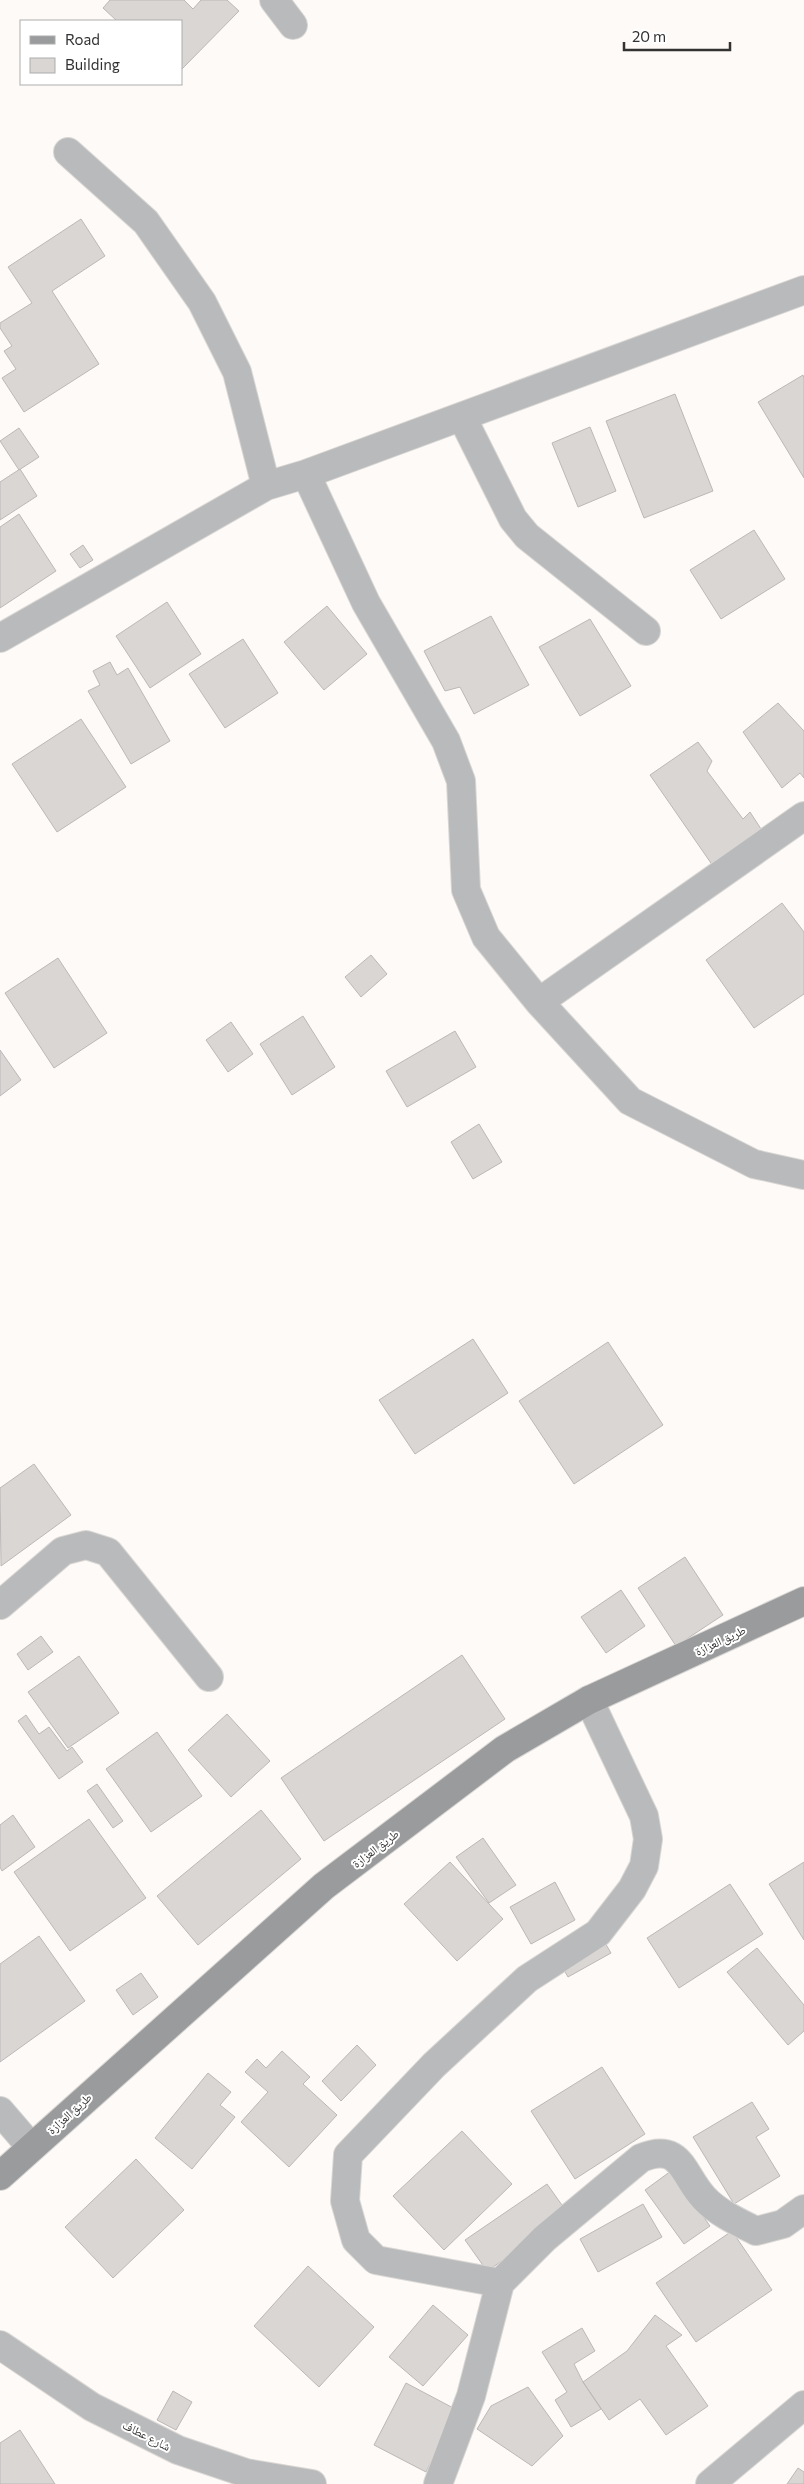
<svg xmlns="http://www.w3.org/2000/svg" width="804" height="2484" viewBox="0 0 804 2484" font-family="Commissioner,'Noto Naskh Arabic',sans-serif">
<rect width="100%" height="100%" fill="#fdfaf8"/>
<path fill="#d9d6d4" stroke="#bbb8b7" d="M110 0H184L193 9 201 0H227L239 11 181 70V21H117L103 8Z
M81 219 105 256 52 291 99 364 24 412 2 378 16 369 4 351 12 346 0 328V323L32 303 8 267Z
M803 375 804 378V478L758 402Z
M675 394 713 491 644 518 606 421Z
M590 427 616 491 578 507 552 443Z
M19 428 39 457 19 470 0 441Z
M20 469 37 496 0 520V482Z
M19 514 56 571 0 608V527Z
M754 530 785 579 721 619 690 570Z
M83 545 93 560 80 568 70 554Z
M167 602 201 654 150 688 116 636Z
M327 606 367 654 324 690 284 642Z
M491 616 529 685 474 714 460 687 445 691 424 651Z
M590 619 631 686 580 716 539 647Z
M243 639 278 693 225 728 189 674Z
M110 662 117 675 128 668 170 741 131 764 88 691 100 685 93 671Z
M778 703 804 731V778L800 773 782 788 743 732Z
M81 719 126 787 57 832 12 764Z
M698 742 712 761 707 771 743 819 750 812 763 832 713 866 650 775Z
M782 903 804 932V994L754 1028 706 960Z
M371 955 387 974 361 997 345 977Z
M58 958 107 1033 54 1068 5 993Z
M303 1016 335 1067 292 1095 260 1044Z
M231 1022 253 1054 228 1072 206 1040Z
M455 1031 476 1067 407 1107 386 1071Z
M0 1050 21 1080 0 1096Z
M479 1124 502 1162 473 1179 451 1142Z
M473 1339 508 1393 415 1454 379 1400Z
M608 1342 663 1425 574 1484 519 1401Z
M34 1464 71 1515 1 1566 0 1488Z
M685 1557 723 1615 676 1646 638 1588Z
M621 1590 645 1626 606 1653 581 1617Z
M41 1636 53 1652 28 1670 17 1654Z
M462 1655 505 1719 324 1841 281 1778Z
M79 1656 119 1713 68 1748 28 1692Z
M227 1714 270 1761 231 1797 188 1750Z
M26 1715 39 1734 49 1727 67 1751 72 1747 83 1762 59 1779 18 1721Z
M157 1732 202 1796 151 1832 106 1769Z
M97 1784 123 1821 113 1828 87 1791Z
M261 1810 301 1859 198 1945 157 1896Z
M13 1815 35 1847 2 1871 0 1867V1825Z
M89 1819 146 1898 70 1951 14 1872Z
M483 1838 516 1885 489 1903 456 1857Z
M450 1862 503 1919 457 1961 404 1904Z
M804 1862V1940L769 1884Z
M555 1882 575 1920 531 1944 510 1907Z
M730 1884 763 1934 679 1988 647 1938Z
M39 1936 85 2001 0 2062V1964Z
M601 1936 611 1953 568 1977 559 1961Z
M757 1948 804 2005V2031L788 2045 727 1972Z
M141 1973 158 1997 133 2015 116 1990Z
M357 2045 376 2065 341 2101 322 2081Z
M282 2051 310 2077 303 2084 337 2115 289 2167 241 2122 268 2092 245 2072 257 2059 266 2068Z
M602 2067 645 2134 575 2179 531 2111Z
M208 2073 231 2092 220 2105 235 2117 192 2169 155 2138Z
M752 2102 769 2129 756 2137 780 2176 734 2204 693 2137Z
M462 2131 512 2184 444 2250 393 2196Z
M136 2159 184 2210 113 2278 65 2227Z
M671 2171 710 2226 684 2244 645 2190Z
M547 2184 569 2215 487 2271 465 2240Z
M643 2204 662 2237 598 2272 580 2239Z
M732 2231 772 2290 696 2342 656 2283Z
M308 2266 374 2327 319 2387 254 2326Z
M433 2305 468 2335 423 2386 389 2357Z
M655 2315 682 2335 666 2346 708 2406 666 2435 640 2399 609 2420 583 2382 627 2351Z
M582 2328 595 2351 574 2364 583 2382 601 2409 571 2427 555 2400 567 2392 542 2352Z
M406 2383 457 2410 426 2472 374 2445Z
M528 2387 563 2436 532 2466 477 2429 491 2406Z
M173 2391 192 2402 176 2430 157 2420Z
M20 2430 55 2484H0V2443Z
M798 2468 804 2472V2484H787Z"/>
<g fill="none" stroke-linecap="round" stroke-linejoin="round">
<g stroke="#d9d6d4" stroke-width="30">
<path id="street" d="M274 0 293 25
M68 152 146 222 202 302 237 372 266 486
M462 417 513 519 527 536 646 631
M306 474 366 603 446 741 461 781 466 890 486 937 539 1002 630 1101 754 1164 804 1175
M0 638 266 486 306 474 804 290
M539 1002 804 816
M0 1605 63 1551 86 1545 108 1552 209 1677
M0 2111 31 2147
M500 2283 376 2260 356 2240 345 2201 348 2155 434 2065 527 1979 598 1933 632 1889 644 1866 648 1839 644 1816 589 1700
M0 2345 92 2407 178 2450 246 2473 312 2484
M438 2484 471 2396 500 2283 545 2238 641 2158C682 2141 682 2175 704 2198 718 2213 738 2222 756 2231L783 2224 804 2209
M710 2484 804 2405"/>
</g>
<g stroke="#d9d6d4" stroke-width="30">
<path id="secondary" d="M0 2176 324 1886 505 1749 589 1700 804 1601"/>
</g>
<use href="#street" stroke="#b9babb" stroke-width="28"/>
<use href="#secondary" stroke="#999b9c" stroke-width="28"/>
</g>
<g text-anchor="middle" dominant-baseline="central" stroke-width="4" stroke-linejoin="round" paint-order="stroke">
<g font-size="12" fill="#333231" stroke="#fff">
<text transform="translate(720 1640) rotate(-25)">طريق العزازة</text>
<text transform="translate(375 1848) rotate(-37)">طريق العزازة</text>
<text transform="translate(69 2113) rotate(-42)">طريق العزازة</text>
<text transform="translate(147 2435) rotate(27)">شارع عطاف</text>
</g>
</g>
<rect x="20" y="20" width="162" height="65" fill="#ffffff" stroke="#adadad"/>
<rect x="30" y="36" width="25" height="8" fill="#999b9c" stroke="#adadad"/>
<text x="65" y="45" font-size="15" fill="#333231">Road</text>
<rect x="30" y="58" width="25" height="15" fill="#d9d6d4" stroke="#adadad"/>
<text x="65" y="70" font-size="15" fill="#333231">Building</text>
<path d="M624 42v8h106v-8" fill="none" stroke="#333231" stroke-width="2.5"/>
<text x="632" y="42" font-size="15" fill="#333231" stroke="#ffffff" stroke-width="4" paint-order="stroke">20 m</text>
</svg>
